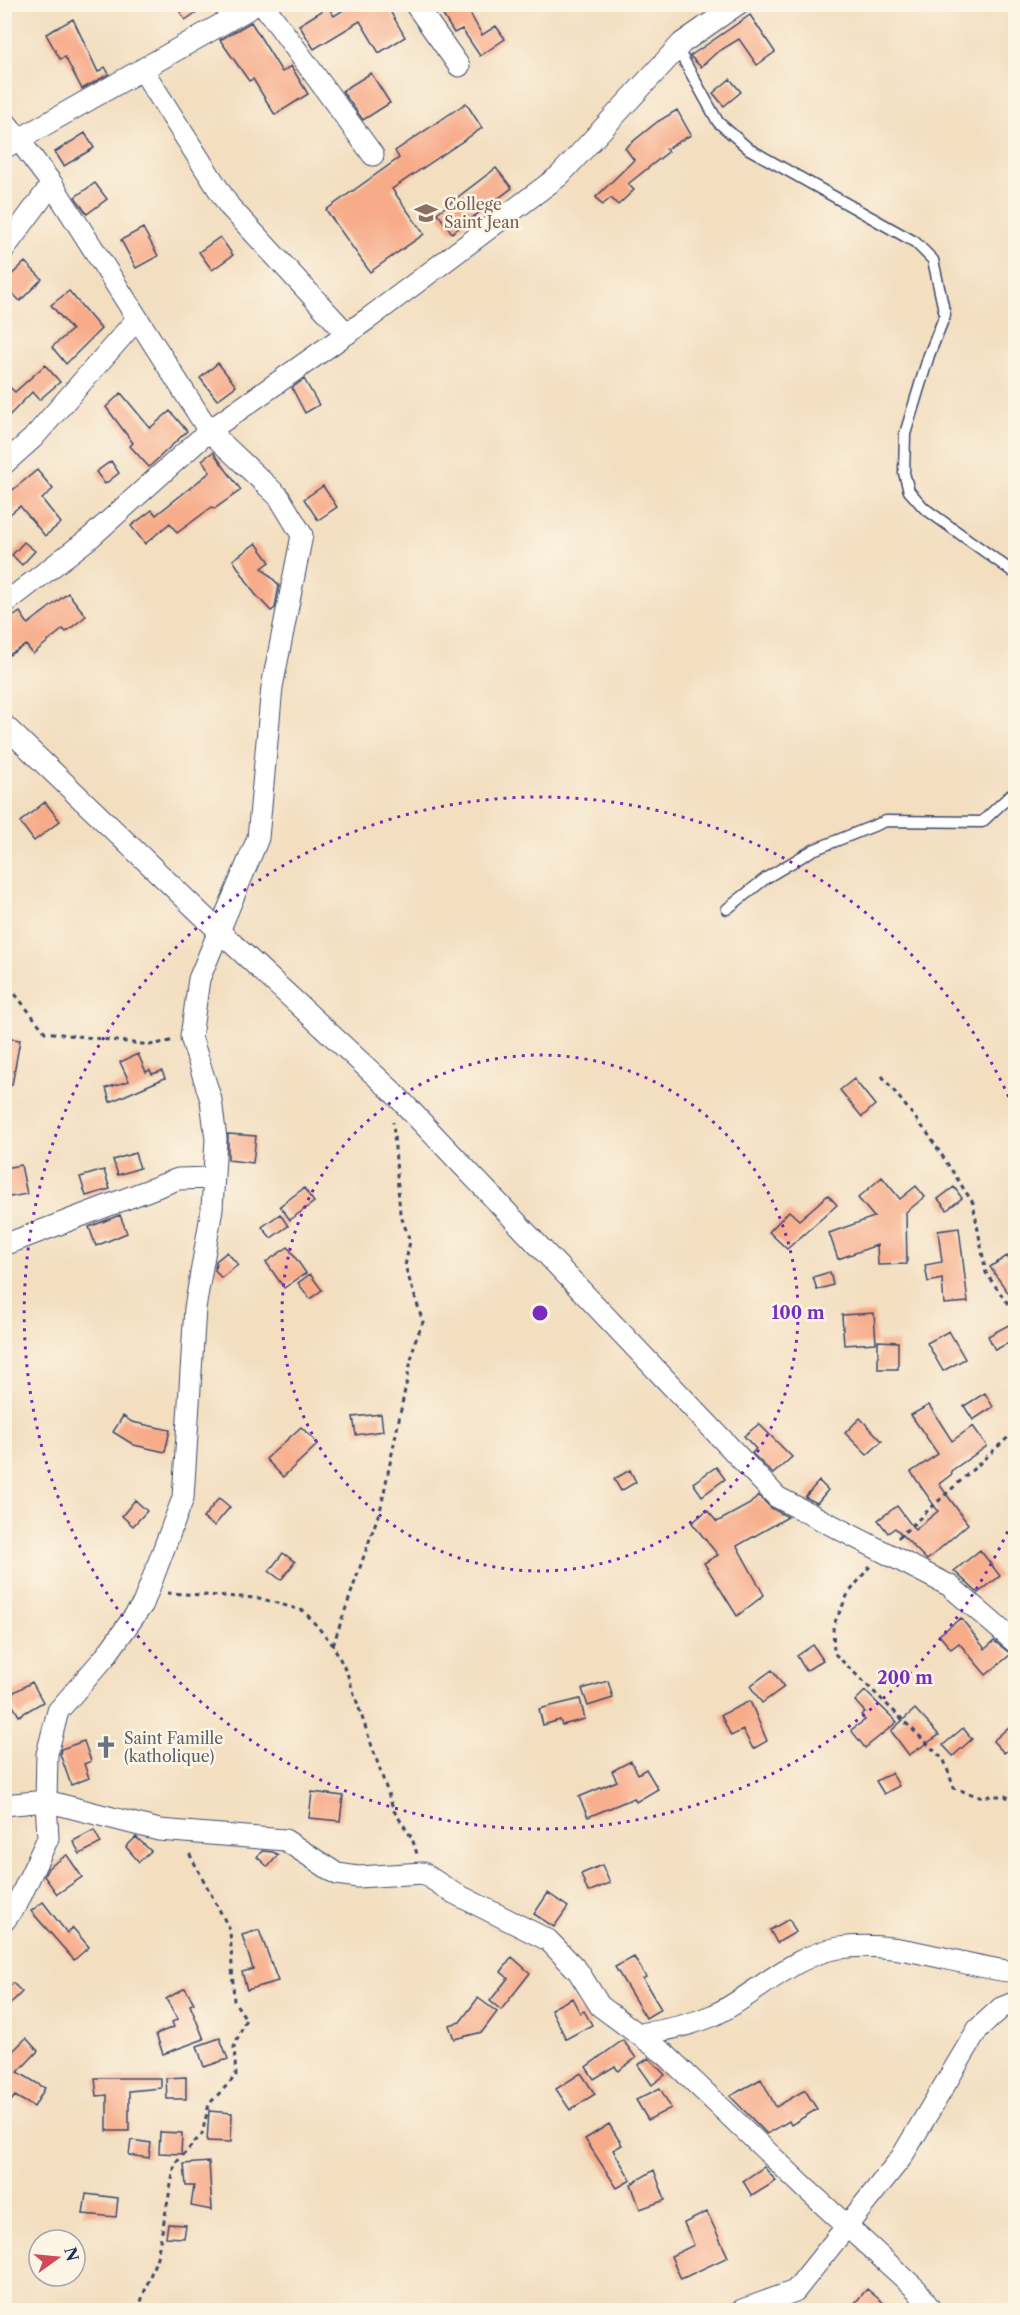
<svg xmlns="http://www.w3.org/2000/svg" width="1020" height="2315" viewBox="0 0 1020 2315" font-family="'Libre Caslon Text',serif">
<rect width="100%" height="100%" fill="#fcf5e5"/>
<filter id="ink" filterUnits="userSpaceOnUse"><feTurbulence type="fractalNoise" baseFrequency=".0167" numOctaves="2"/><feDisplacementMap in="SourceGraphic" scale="12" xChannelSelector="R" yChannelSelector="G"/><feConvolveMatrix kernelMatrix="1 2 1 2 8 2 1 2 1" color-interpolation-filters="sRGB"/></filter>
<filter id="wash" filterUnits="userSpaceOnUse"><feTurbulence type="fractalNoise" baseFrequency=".008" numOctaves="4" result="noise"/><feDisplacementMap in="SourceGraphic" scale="24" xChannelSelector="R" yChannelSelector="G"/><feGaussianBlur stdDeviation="1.35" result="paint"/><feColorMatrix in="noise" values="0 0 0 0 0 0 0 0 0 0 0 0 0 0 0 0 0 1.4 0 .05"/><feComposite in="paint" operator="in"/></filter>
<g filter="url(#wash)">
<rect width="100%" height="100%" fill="#f3dec0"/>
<g id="blocks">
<path fill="#f7ab89" d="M175 4H209L185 20Z
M353 4H386L405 37 379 53 360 21 314 49 299 25 328 7 334 16Z
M454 4H465L482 35 496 26 505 39 480 56 462 29 454 33 441 12Z
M750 15 775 52 757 65 739 39 716 53 701 67 690 56Z
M73 19 98 72 105 67 109 74 82 89 65 57 60 59 46 34Z
M251 22 282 72 291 66 308 94 275 115 253 79 249 81 220 40Z
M371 73 390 103 363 120 342 91Z
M730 79 741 92 724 106 713 93Z
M466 103 482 128 392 189 424 234 370 272 326 210 399 158 395 151Z
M677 110 691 135 666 149 668 152 628 184 634 190 618 205 611 198 602 205 596 197 634 160 625 148 657 122Z
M85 133 94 148 64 166 55 152Z
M496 168 512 188 452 233 437 213Z
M95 183 107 199 87 214 75 197Z
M143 228 158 256 136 268 121 240Z
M220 237 233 255 212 270 199 252Z
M25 262 42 279 20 301 4 285V282Z
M69 291 101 329 66 364 52 347 72 330 51 305Z
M218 363 236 386 217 400 200 378Z
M45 365 60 382 39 400 32 392 4 421V382L15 392Z
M304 379 319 405 305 413 292 388Z
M121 393 150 428 170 411 187 431 149 467 130 446 133 443 106 407Z
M213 452 241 490 214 509 212 507 177 533 170 523 145 544 131 526 152 510 156 515 210 472 202 460Z
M111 461 119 473 105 484 96 472Z
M37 470 53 489 42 499 61 523 45 536 20 506 4 519V493H9Z
M323 486 337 507 318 520 304 499Z
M24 542 35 551 22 565 12 555Z
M256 543 270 562 262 568 279 585 275 608 271 611 255 594 233 560Z
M68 593 86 616 66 632 63 629 33 654 26 645 4 658V623L20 612 28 624Z
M45 802 60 821 34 841 20 822Z
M4 1038 20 1040 12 1085H4Z
M138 1054 146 1072 150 1070 152 1074 162 1071 165 1078 110 1102 106 1088 129 1081 120 1062Z
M854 1079 875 1105 862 1117 840 1090Z
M228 1134 256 1136 253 1163 228 1160Z
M135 1153 140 1168 118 1175 113 1160Z
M21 1165 27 1194 4 1198V1168Z
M104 1170 110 1189 86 1196 80 1177Z
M882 1177 900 1199 916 1186 925 1197 906 1212 907 1264 878 1265 877 1245 838 1259 829 1233 874 1217 858 1198Z
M954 1187 962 1198 947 1210 938 1199Z
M304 1188 314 1202 290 1220 280 1206Z
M828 1195 837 1205 787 1249 769 1232 789 1211 799 1220Z
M280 1214 288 1226 271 1238 262 1227Z
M120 1215 127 1233 96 1246 89 1227Z
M959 1228 968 1302 944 1304 942 1279 928 1282 925 1265 942 1262 938 1231Z
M288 1247 306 1273 284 1288 266 1262Z
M227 1252 238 1265 221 1278 215 1270 216 1261Z
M1007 1256 1016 1270V1304L990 1267Z
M830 1272 833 1285 817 1290 813 1277Z
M310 1274 322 1290 310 1299 298 1283Z
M874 1313 876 1343 844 1345 842 1315Z
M1016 1321V1339L995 1350 988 1336Z
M949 1331 965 1359 943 1371 927 1343Z
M878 1341 898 1342V1369H878Z
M985 1393 993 1407 973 1420 964 1406Z
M929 1405 952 1441 973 1426 987 1446 951 1471 952 1474 939 1484 968 1524 927 1560 895 1528 888 1533 878 1520 897 1506 915 1530 938 1511 911 1472 938 1454 911 1415Z
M381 1414 383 1431 356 1435 353 1417Z
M123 1416 132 1422 170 1430 165 1452 134 1445 113 1432Z
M860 1418 882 1441 867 1455 845 1433Z
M759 1424 792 1457 773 1474 752 1453 756 1449 744 1436Z
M301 1427 318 1444 283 1477 266 1459Z
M716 1467 725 1479 702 1496 693 1483Z
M630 1470 636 1482 621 1491 614 1479Z
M819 1481 828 1490 817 1503 805 1497Z
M758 1495 771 1508 788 1517 737 1546 764 1595 737 1616 704 1563 718 1555 692 1523 707 1510 717 1522 750 1504Z
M219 1498 230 1507 214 1526 203 1518Z
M135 1500 147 1511 133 1526 122 1516Z
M980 1550 1000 1576 978 1593 954 1571Z
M283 1553 295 1562 281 1580 269 1571Z
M961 1618 985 1649 994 1641 1011 1654 986 1675 959 1643 951 1649 939 1635Z
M813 1645 823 1660 806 1671 797 1656Z
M772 1670 784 1687 762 1703 750 1686Z
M608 1681 613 1698 588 1706 582 1689Z
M32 1682 43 1702 19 1716 7 1696Z
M865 1691 897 1722 865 1748 851 1730 865 1720 861 1715 865 1712 855 1701Z
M580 1699 585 1719 562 1725 560 1720 543 1725 539 1709Z
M750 1701 767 1741 753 1749 743 1730 731 1736 721 1715Z
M915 1709 939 1735 909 1755 891 1731Z
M1016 1721V1744L1004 1753 993 1741Z
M963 1728 972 1739 953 1756 943 1745Z
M84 1741 91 1761 84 1764 89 1778 71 1785 60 1754 61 1749Z
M631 1761 638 1774 646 1769 658 1789 636 1802 634 1798 588 1817 579 1797 617 1781 612 1771Z
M892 1773 899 1786 884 1794 876 1781Z
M312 1792 343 1796 340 1821 309 1818Z
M94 1830 101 1843 80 1854 73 1841Z
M136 1837 151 1851 139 1862 126 1847Z
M262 1851 273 1852 278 1855 268 1867 257 1857Z
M67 1855 82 1877 57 1894 44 1876 48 1868Z
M602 1865 610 1883 588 1892 581 1874Z
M548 1893 568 1907 554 1927 534 1914Z
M43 1902 67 1933 73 1928 89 1947 74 1960 31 1911Z
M789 1919 796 1932 777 1943 770 1930Z
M259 1930 278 1981 247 1990 242 1972 253 1969 242 1935Z
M512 1957 530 1973 501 2010 490 2001 508 1978 501 1972Z
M634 1957 646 1977 643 1979 661 2009 646 2018 615 1967Z
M13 1983 22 1992 4 2010V1991Z
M185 1988 194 2003 190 2005 204 2039 163 2054 156 2034 174 2027 172 2022 178 2019 166 1999Z
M478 1998 497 2012 482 2032 454 2039 449 2025 460 2022Z
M572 1998 580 2013 584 2011 592 2025 566 2039 551 2009Z
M26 2038 38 2051 18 2072 45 2088 34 2107 15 2096 4 2110V2060Z
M220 2038 228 2059 204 2067 197 2046Z
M623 2040 636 2058 618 2071 615 2066 594 2079 586 2067Z
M649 2058 665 2075 652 2085 638 2065Z
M581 2073 595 2094 570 2110 556 2089Z
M186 2077V2099H167L166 2078Z
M95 2078H161V2088L129 2091V2131H107V2095L97 2096Z
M761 2079 776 2107 805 2090 817 2109 791 2125 789 2121 767 2134 730 2096Z
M660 2088 671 2108 648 2120 636 2100Z
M209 2111 232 2113 231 2142 207 2141Z
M609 2124 622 2145 613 2150 631 2180 617 2188 585 2139Z
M160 2132 182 2133 181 2154 159 2153Z
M131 2140 151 2143 149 2158 129 2155Z
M209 2162 212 2210 191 2206 194 2186H186L184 2164Z
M764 2167 776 2181 752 2196 743 2181Z
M654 2170 665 2200 640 2209 631 2184Z
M86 2194 118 2198 116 2217 83 2214Z
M707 2212 728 2257 681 2279 671 2256 694 2245 684 2223Z
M168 2224 186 2225 184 2238 166 2237Z
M867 2289 892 2310H849Z"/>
</g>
</g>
<g filter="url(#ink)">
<use href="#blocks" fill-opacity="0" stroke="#3b496d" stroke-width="1.5"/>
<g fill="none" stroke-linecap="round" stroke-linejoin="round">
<g stroke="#3b496d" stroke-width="13">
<path id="service" d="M677 48 718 122 749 149 915 242 933 260 945 315 929 355 905 434 904 473 909 491 924 508 1016 574
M727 909 766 878 813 850 886 821 982 822 1016 790"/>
</g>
<g stroke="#3b496d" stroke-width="23">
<path id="minor" d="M263 4 373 155
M415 4 459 66
M142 69 229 206 347 334
M4 120 52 184 209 431 279 497 302 535 272 687 258 838 199 979 191 1037 211 1100 216 1139 212 1209 195 1308 183 1498 143 1604 105 1657 58 1711 47 1754 46 1801 48 1838 17 1904 4 1921
M4 148 257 4
M4 249 52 184
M4 464 33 438 137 319
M4 604 91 537 209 431 369 318 559 176 682 43 738 4
M4 725 220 932 392 1091 777 1497 950 1586 1016 1643
M4 1245 178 1179 212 1178
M4 1805 46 1801 159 1830 285 1840 337 1874 358 1877 423 1873 452 1892 548 1940 578 1971 600 2006 665 2054 803 2186 917 2290 931 2310
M639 2034C664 2031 691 2025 714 2015 756 1995 792 1955 839 1948 898 1939 957 1966 1016 1972
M742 2310 795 2291 901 2158 978 2029 1001 2008 1016 2002"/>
</g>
<path stroke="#3b496d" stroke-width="3" stroke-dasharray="4.5 4.5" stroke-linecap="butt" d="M4 980 45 1032 150 1045 175 1040
M882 1076 928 1134 973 1203 986 1273 1016 1315
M898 1538 1016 1430
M870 1566 848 1594 833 1626 834 1653 944 1760 954 1788 977 1796H1005L1016 1802
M167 1593 259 1598 304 1611 333 1645 347 1673 394 1811 412 1838 417 1854
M333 1645 381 1507 415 1341 423 1322 405 1266 410 1241 400 1213 393 1122
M138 2310 157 2257 175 2164 202 2134 209 2104 236 2076 234 2047 246 2019 234 2001 230 1930 188 1851"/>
<use href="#service" stroke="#fff" stroke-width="10"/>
<use href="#minor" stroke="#fff" stroke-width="21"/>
</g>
</g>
<g fill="none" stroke="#7b2cbf" stroke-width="3" stroke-dasharray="3 6">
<circle cx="540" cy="1313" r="258"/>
<path d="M1015 1515A516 516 0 1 1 1015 1111"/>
</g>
<defs>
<g id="school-bare" transform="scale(1.8)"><path d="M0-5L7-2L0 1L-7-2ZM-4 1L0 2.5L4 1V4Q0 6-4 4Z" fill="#8d6e63" stroke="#fcf5e5" stroke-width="2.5" paint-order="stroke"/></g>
<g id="church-bare" transform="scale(1.8)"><path d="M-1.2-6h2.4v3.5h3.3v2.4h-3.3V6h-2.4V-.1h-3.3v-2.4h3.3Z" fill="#6b7280" stroke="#fcf5e5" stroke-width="2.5" paint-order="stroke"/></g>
</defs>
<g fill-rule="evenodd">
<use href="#school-bare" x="426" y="213"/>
<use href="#church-bare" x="106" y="1747"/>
</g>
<g text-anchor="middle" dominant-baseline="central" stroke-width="5" stroke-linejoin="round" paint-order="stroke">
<g font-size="16" fill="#785e54" stroke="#fcf5e5" text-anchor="start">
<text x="444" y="204">College<tspan x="444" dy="18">Saint Jean</tspan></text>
</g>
<g font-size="16" fill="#5b616d" stroke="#fcf5e5" text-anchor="start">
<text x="124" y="1738">Saint Famille<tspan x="124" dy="18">(katholique)</tspan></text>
</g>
</g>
<circle cx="540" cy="1313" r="9" fill="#7b2cbf" stroke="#fcf5e5" stroke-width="3"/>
<g font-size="18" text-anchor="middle" font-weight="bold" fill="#7b2cbf" stroke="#fcf5e5" stroke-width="5" stroke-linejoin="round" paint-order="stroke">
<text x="798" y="1319">100 m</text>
<text x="905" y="1684">200 m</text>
</g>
<rect width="1020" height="2315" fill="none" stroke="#fcf5e5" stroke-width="24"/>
<g transform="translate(57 2258) rotate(75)"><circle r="28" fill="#fcf5e5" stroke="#a2a6af" stroke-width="1.5"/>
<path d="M0-4.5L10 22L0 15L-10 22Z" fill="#d1495b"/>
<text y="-9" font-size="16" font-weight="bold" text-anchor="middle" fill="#1b2f5e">N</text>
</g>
</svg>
